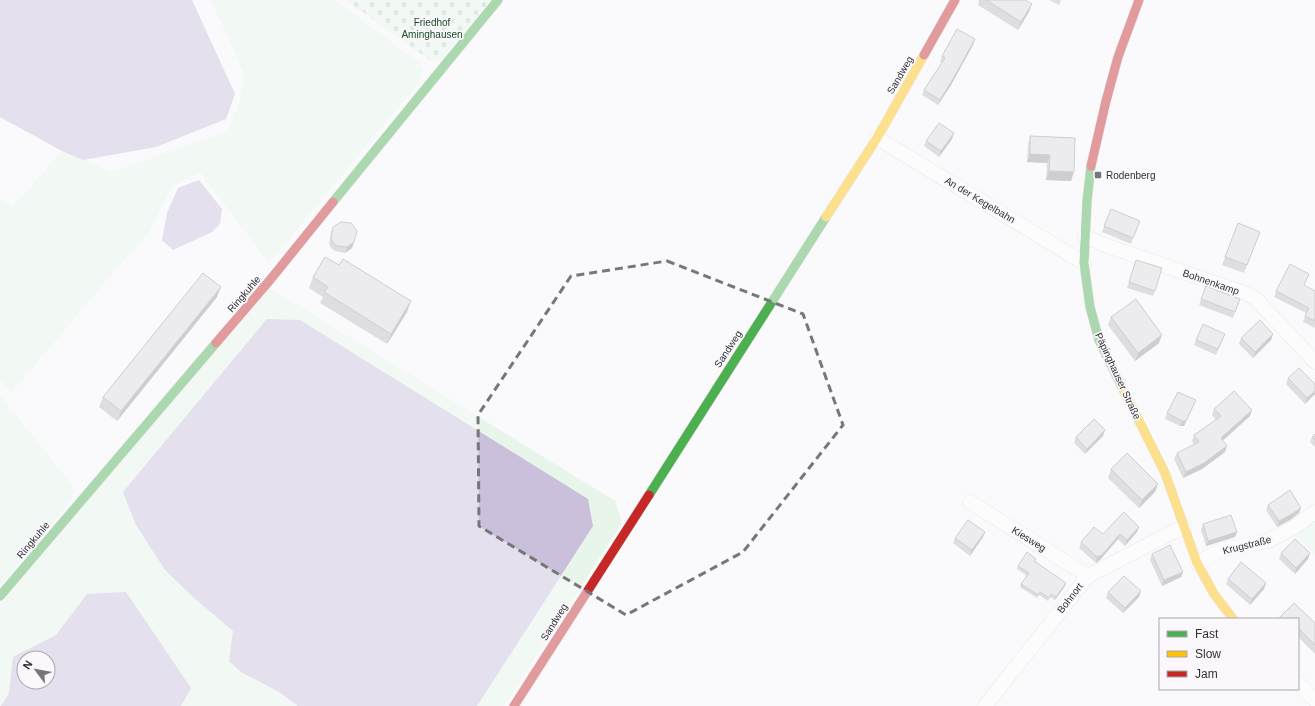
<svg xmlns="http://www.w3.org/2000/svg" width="1315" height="706" viewBox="0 0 1315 706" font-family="Arial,sans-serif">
<defs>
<pattern id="cemetery-stones" width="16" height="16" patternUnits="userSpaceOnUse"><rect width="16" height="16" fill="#e8f5ea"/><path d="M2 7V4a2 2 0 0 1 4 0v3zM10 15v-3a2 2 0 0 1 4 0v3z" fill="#c7d2c9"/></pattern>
</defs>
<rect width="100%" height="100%" fill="#faf9fc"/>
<path fill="#e8f5ea" d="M211 0H335L418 62 423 70 420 81 269 263 200 172 172 186 148 234 121 263 11 393 0 379V198L13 207 62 151 112 172 228 132 242 96 243 71Z
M268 287 615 501 622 523 504 706H477L593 526 165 570 193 597 233 631 241 672 279 692 298 706H181L191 688 87 594 56 635 14 657 9 693 1 706H0V604Z
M0 396 73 486V498L0 586Z
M1315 516V554L1296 536Z"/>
<path fill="url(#cemetery-stones)" d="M346 0H491L441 60 431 61Z"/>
<path fill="#cac0db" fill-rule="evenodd" d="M0 0H192L235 94 226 119 156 147 83 160 62 151 0 117Z
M199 180 222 209 220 224 212 232 173 250 162 240 167 213 178 188Z
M267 319 300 320 588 499 593 526 477 706H298L279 692 241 672 229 661 233 631 193 597 165 570 136 525 123 492Z
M126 592 191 688 181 706H1L9 693 13 657 56 635 87 594ZM24 658H48V682H24Z"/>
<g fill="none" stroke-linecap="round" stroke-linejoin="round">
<g stroke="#d6d5d7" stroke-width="15">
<path id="street" d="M877 138 1084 263
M1085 237 1116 249 1247 294 1255 298 1315 362
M970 502 1088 576
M1197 563 1221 550 1268 541 1295 527 1315 512
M1298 683 1315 700
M985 706 1088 576 1175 531 1184 528"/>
</g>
<g stroke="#d6d5d7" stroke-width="10">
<path id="fast" d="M1091 166 1087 201 1084 263 1090 307 1099 340 1122 387
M333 202 498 0
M649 495 826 217
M0 596 216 343"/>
</g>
<g stroke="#d6d5d7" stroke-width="10">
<path id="slow" d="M826 217 877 138 924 55
M1122 387 1165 473 1197 563 1214 594 1233 619"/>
</g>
<g stroke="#d6d5d7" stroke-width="10">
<path id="jam" d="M924 55 955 0
M1091 166 1106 101 1118 57 1139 0
M216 343 270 280 333 202
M514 706 649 495"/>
</g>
<use href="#street" stroke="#fefeff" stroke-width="14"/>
<use href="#fast" stroke="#4caf50" stroke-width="9"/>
<use href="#slow" stroke="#ffc107" stroke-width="9"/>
<use href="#jam" stroke="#c62828" stroke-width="9"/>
</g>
<path fill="#bdbcbe" d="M979 0H1026L1029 12 1018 30 978 5Z
M1049 0H1061L1059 5Z
M973 45 951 85 938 105 922 95 924 90 942 62H940L942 56Z
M1030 136 1075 138 1071 181 1046 180 1047 163 1027 162 1028 145Z
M952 139 939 157 924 146 926 141Z
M1111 209 1140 221 1131 244 1102 232Z
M1238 223 1260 232 1244 273 1222 265Z
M333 227 354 242 352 248 345 253 335 251 331 248 329 243 331 233Z
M1136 260 1155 291 1153 296 1127 288Z
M339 265 407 312 387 344 320 303 323 297 309 288 313 277Z
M1309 274 1304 285 1315 291V328L1303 322 1306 313 1274 297 1276 291Z
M1206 286 1240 299 1233 318 1199 305Z
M217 297 117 421 99 407 103 397Z
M1111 317 1159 343 1135 361 1108 325Z
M1273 334 1271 340 1253 358 1239 344 1241 338Z
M1223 339 1216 355 1194 345 1196 340Z
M1288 378 1315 384 1305 404 1286 384Z
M1196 400 1184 426H1180L1165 419 1167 413Z
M1214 409 1250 416 1223 440 1225 452 1202 469 1183 478 1174 459 1177 453 1194 445 1192 441 1194 435 1216 420 1212 415Z
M1315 434V447L1310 442 1312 437Z
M1103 436 1085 454 1074 443 1076 437Z
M1111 469 1158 484 1155 492 1139 508 1108 478Z
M1268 505 1299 513 1290 520 1277 527 1266 510Z
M1203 524 1237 532 1235 537 1206 546 1201 530Z
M985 532 983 537 970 556 953 543 955 538Z
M1137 532 1125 546 1118 539 1100 560 1096 563 1079 548 1081 542 1103 534Z
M1281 553 1308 559 1295 574 1279 559Z
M1152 554 1181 577 1162 586 1150 560Z
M1035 561 1066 583 1065 586 1055 600 1050 597 1048 601 1039 595 1037 598 1020 587 1021 584 1027 576 1017 569 1018 566Z
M1228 579 1266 583 1264 589 1250 605 1226 584Z
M1141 591 1139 597 1123 613 1106 598 1108 592Z
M1294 603 1315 623V654L1298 637V619H1278Z"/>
<path fill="#9a999b" d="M1032 4 1029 12 1018 30 1021 22Z
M975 39 973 45 951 85 938 105 940 100Z
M954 133 952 139 939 157 941 151Z
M1030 154 1050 155 1047 163 1027 162Z
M1049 171 1074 172 1071 181 1046 180Z
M354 242 352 248 345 253 347 247Z
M221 287 217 297 117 421 121 411Z
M411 301 407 312 387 344 391 334Z
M1273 334 1271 340 1253 358 1255 352Z
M1162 335 1159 343 1135 361 1138 353Z
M1315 391V394L1305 404 1307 398Z
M1196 400 1184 426H1180L1182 421Z
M1252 410 1250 416 1219 444 1221 438Z
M1105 430 1103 436 1085 454 1087 449Z
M1227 446 1225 452 1202 469 1183 478 1186 472Z
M1158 484 1155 492 1139 508 1142 500Z
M1301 508 1299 513 1290 520 1277 527 1279 521Z
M1139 527 1137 532 1125 546 1127 540Z
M985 532 983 537 970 556 972 550Z
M1237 532 1235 537 1206 546 1208 541Z
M1120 534 1118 539 1100 560 1096 563 1097 557Z
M1310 553 1308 559 1295 574 1296 568Z
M1183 572 1181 577 1162 586 1164 580Z
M1066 583 1065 586 1055 600 1056 597Z
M1266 583 1264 589 1250 605 1252 599Z
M1141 591 1139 597 1123 613 1125 608Z"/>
<path fill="#dcdbdd" stroke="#9a999b" d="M986 0H1026L1032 4 1021 22Z
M957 29 975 39 953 79 940 100 924 90 945 58 942 56Z
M939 123 954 133 941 151 926 141Z
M1030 136 1075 138 1074 172 1049 171 1050 155 1030 154Z
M1111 209 1140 221 1133 238 1104 226Z
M341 222 351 223 357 231 354 242 347 247 337 246 333 243 331 237 333 227Z
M1238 223 1260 232 1247 265 1225 257Z
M325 257 339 265 343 259 411 301 391 334 324 292 328 287 313 277Z
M1136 260 1162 268 1155 291 1129 282Z
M1290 264 1309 274 1304 285 1315 291V321L1305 316 1309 308 1276 291Z
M203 273 221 287 121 411 103 397Z
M1206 286 1240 299 1235 312 1201 299Z
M1136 299 1162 335 1138 353 1111 317Z
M1260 320 1273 334 1255 352 1241 338Z
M1203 324 1225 334 1218 349 1196 340Z
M1299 368 1315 384V391L1307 398 1288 378Z
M1234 391 1252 410 1221 438 1227 446 1204 463 1186 472 1177 453 1199 442 1194 435 1221 416 1214 409Z
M1178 392 1196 400 1186 421H1182L1167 413Z
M1094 419 1105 430 1087 449 1076 437Z
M1315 434V439L1312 437Z
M1127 453 1158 484 1142 500 1111 469Z
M1290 490 1301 508 1292 514 1279 521 1268 505Z
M1124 512 1139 527 1127 540 1120 534 1102 555 1097 557 1081 542 1094 527 1103 534Z
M1231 515 1237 532 1208 541 1203 524Z
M968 520 985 532 972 550 955 538Z
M1295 539 1310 553 1296 568 1281 553Z
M1170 545 1183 572 1164 580 1152 554Z
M1027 552 1036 559 1034 561 1066 583 1056 597 1051 594 1049 598 1040 592 1038 595 1021 584 1029 573 1018 566Z
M1241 562 1266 583 1252 599 1228 579Z
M1124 576 1141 591 1125 608 1108 592Z
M1294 603 1315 623V645L1298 628V619H1279V618Z"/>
<path d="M0 0H1315V706H0ZM667 261 803 314 843 425 743 552 626 615 479 526 478 415 571 276Z" fill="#faf9fc" fill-opacity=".55" fill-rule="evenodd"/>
<path fill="none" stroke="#777678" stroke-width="3" stroke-dasharray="8 5" stroke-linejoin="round" d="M667 261 803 314 843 425 743 552 626 615 479 526 478 415 571 276Z"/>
<rect fill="#777678" stroke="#faf8fd" stroke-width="1.5" x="1094" y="171" width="8" height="8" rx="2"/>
<g text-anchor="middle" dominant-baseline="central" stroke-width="3.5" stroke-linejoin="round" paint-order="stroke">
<g font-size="10" fill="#164b23" stroke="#faf8fd">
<text x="432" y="22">Friedhof<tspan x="432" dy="12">Aminghausen</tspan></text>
</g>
<g font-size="10" fill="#303031" stroke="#faf8fd">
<text transform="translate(900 75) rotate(-60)">Sandweg</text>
<text transform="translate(980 200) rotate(31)">An der Kegelbahn</text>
<text transform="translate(1211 282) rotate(19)">Bohnenkamp</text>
<text transform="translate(244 294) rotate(-49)">Ringkuhle</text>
<text transform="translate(728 349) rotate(-57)">Sandweg</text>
<text transform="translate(1118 376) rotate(65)">Päpinghauser Straße</text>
<text transform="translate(1029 539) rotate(32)">Kiesweg</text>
<text transform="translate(33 540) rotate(-50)">Ringkuhle</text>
<text transform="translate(1247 545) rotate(-14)">Krugstraße</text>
<text transform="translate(1070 598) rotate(-52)">Bohnort</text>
<text transform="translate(554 622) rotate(-58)">Sandweg</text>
</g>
<g font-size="10" fill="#303031" stroke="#faf8fd" text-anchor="start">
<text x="1106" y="175">Rodenberg</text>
</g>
</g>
<rect x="1159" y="618" width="140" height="72" fill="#faf8fd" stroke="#a9a8ab"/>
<rect x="1167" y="631" width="20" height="6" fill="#4caf50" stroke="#a9a8ab"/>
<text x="1195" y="638" font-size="12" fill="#303031">Fast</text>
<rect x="1167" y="651" width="20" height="6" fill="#ffc107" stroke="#a9a8ab"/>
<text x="1195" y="658" font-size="12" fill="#303031">Slow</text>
<rect x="1167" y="671" width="20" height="6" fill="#c62828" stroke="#a9a8ab"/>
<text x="1195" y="678" font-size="12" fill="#303031">Jam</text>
<g transform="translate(36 670) rotate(302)"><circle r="19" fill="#faf8fd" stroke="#a9a8ab"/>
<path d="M0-3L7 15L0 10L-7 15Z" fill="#777678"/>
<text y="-6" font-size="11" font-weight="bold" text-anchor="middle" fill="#303031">N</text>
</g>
</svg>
